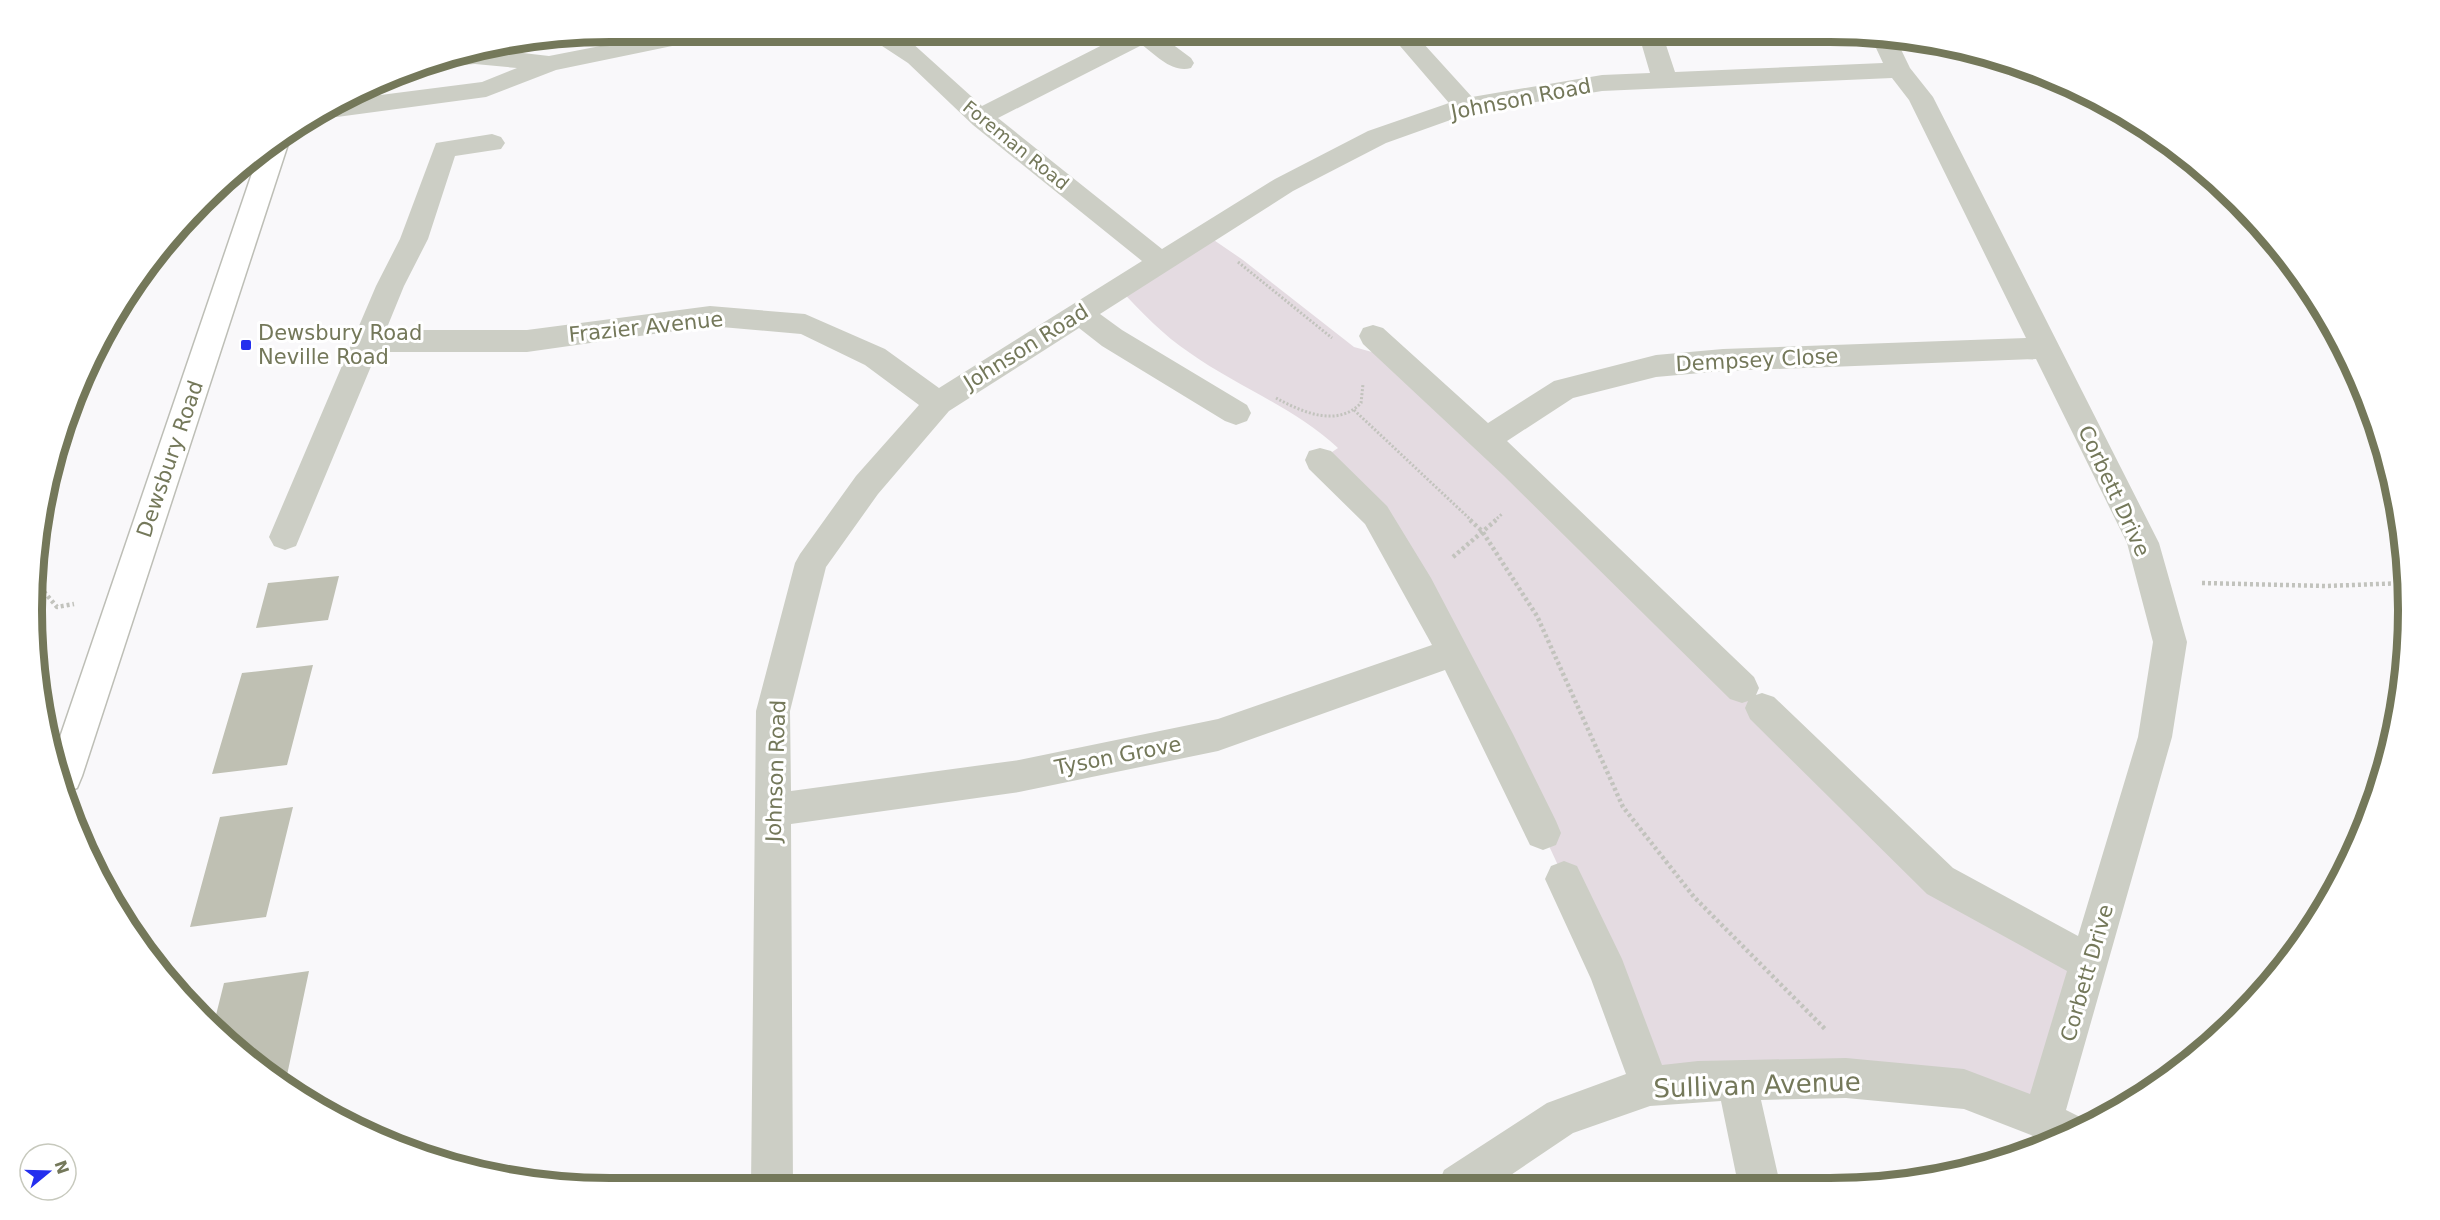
<svg xmlns="http://www.w3.org/2000/svg" width="2440" height="1220" viewBox="0 0 2440 1220" font-family="'DejaVu Sans',sans-serif">
<rect width="100%" height="100%" fill="#f9f8fa"/>
<path fill="#e4dbe1" d="M1205 234 1243 260 1354 347 1397 359 1940 881 2090 963 2043 1119 1964 1089 1650 1086 1608 973 1543 833 1419 588 1320 460 1338 448C1295 408 1238 387 1190 353 1163 335 1141 312 1119 288Z"/>
<path fill="#bfc0b3" d="M339 576 328 620 256 628 268 583Z
M313 665 287 765 212 774 242 673Z
M293 807 266 917 190 927 220 817Z
M309 971 286 1080 213 1027 224 983Z"/>
<g fill="none" stroke-linecap="round" stroke-linejoin="round">
<g stroke="#bdbeb6" stroke-width="3">
<path id="highway" d="M286 136 289 141 82 776 77 788 68 791 56 749 260 150Z"/>
</g>
<path stroke="#c2c3bd" stroke-width="3" stroke-dasharray="2 2" stroke-linecap="butt" d="M1238 262 1332 338
M1276 398C1302 412 1337 428 1361 403L1363 384
M1354 410 1472 521
M1494 521 1502 514"/>
<path stroke="#c2c3bd" stroke-width="4.5" stroke-dasharray="3 3" stroke-linecap="butt" d="M1470 520 1482 531 1537 616 1623 807 1694 897 1825 1029
M1453 557 1496 520
M2202 583 2326 586 2405 583
M40 587 57 607 74 604"/>
<path fill="#cccec5" fill-rule="evenodd" d="M672 32H718L714 37 706 39 556 70 486 97 337 117 327 114 357 98 482 82 517 68 475 64 448 66 439 63 437 60 496 50 549 56Z
M859 32H892L911 42 982 106 1128 32H1156L1191 58 1194 63 1191 68C1172 73 1157 56 1142 45L998 118 1162 249 1275 179 1368 131 1449 103 1388 32H1413L1472 97 1602 75 1650 73 1638 32 1662 33 1675 72 1883 63 1870 35 1895 37 1910 68 1933 97 2159 543 2187 642 2172 737 2066 1110 2084 1119 2086 1125 2049 1145 2031 1135 1964 1109 1846 1098 1761 1100 1780 1184H1738L1721 1101 1650 1106 1573 1133 1496 1185H1438L1444 1170 1547 1103 1626 1074 1591 979 1545 879 1551 866 1564 861 1577 866 1622 959 1662 1065 1698 1061 1846 1058 1964 1069 2030 1094 2067 971 1927 894 1750 719 1745 708 1748 701 1742 703 1730 699 1503 475 1363 344 1359 336 1363 328 1373 325 1383 328 1488 423 1554 381 1656 355 1723 349 2026 338 1909 100 1892 78 1602 91 1470 113 1386 143 1293 191 1100 314 1122 330 1247 405 1251 413 1247 421 1236 425 1225 421 1102 346 1079 328 949 411 878 494 826 567 790 711 791 791 1019 760 1218 719 1432 645 1365 524 1309 469 1305 460 1309 451 1320 448 1331 451 1387 506 1431 578 1513 734 1556 821 1561 833 1556 845 1543 850 1530 845 1445 670 1218 751 1019 792 791 824 793 1187H751L756 711 795 563 800 554 856 476 919 405 865 365 801 334 710 326 527 352H377L296 546 285 550 274 546 269 537 376 286 400 239 436 143 492 134 501 137 505 143 501 149 455 156 428 239 404 286 386 330H527L710 306 805 314 885 349 939 388 1142 261 973 125 908 63 879 44 863 37ZM2036 359 2127 543 2153 642 2138 737 2078 936 1953 868 1774 697 1762 693 1756 695 1759 688 1754 677 1507 441 1573 398 1656 377 1723 371Z"/>
<use href="#highway" fill="#fff" fill-rule="evenodd"/>
</g>
<rect fill="#242fee" stroke="#fff" stroke-width="2" x="240" y="339" width="12" height="12" rx="3"/>
<g text-anchor="middle" dominant-baseline="central" stroke-width="6" stroke-linejoin="round" paint-order="stroke">
<g font-size="18" fill="#74785a" stroke="#fff">
<text transform="translate(1016 145) rotate(39)">Foreman Road</text>
</g>
<g font-size="21" fill="#74785a" stroke="#fff">
<text transform="translate(1521 99) rotate(-11)">Johnson Road</text>
<text transform="translate(646 327) rotate(-6)">Frazier Avenue</text>
<text transform="translate(1026 347) rotate(-32)">Johnson Road</text>
<text transform="translate(1757 360) rotate(-3)">Dempsey Close</text>
<text transform="translate(170 459) rotate(-71)">Dewsbury Road</text>
<text transform="translate(2114 491) rotate(65)">Corbett Drive</text>
<text transform="translate(1118 756) rotate(-11)">Tyson Grove</text>
<text transform="translate(776 771) rotate(-88)">Johnson Road</text>
<text transform="translate(2087 973) rotate(-74)">Corbett Drive</text>
</g>
<g font-size="21" fill="#74785a" stroke="#fff" text-anchor="start">
<text x="258" y="333">Dewsbury Road<tspan x="258" dy="24">Neville Road</tspan></text>
</g>
<g font-size="26" fill="#74785a" stroke="#fff">
<text transform="translate(1757 1085) rotate(-2)">Sullivan Avenue</text>
</g>
</g>
<path d="M0 0H2440V1220H0ZM610 42H1830A568 568 0 0 1 2398 610V610A568 568 0 0 1 1830 1178H610A568 568 0 0 1 42 610V610A568 568 0 0 1 610 42Z" fill="#fff" fill-rule="evenodd"/>
<path fill="none" stroke="#74785a" stroke-width="8" d="M610 42H1830A568 568 0 0 1 2398 610V610A568 568 0 0 1 1830 1178H610A568 568 0 0 1 42 610V610A568 568 0 0 1 610 42Z"/>
<g transform="translate(48 1172) rotate(71)"><circle r="28" fill="#ffffff" stroke="#c7c9bd" stroke-width="1.5"/>
<path d="M0-4.5L10 22L0 15L-10 22Z" fill="#242fee"/>
<text y="-9" font-size="16" font-weight="bold" text-anchor="middle" fill="#74785a">N</text>
</g>
</svg>
